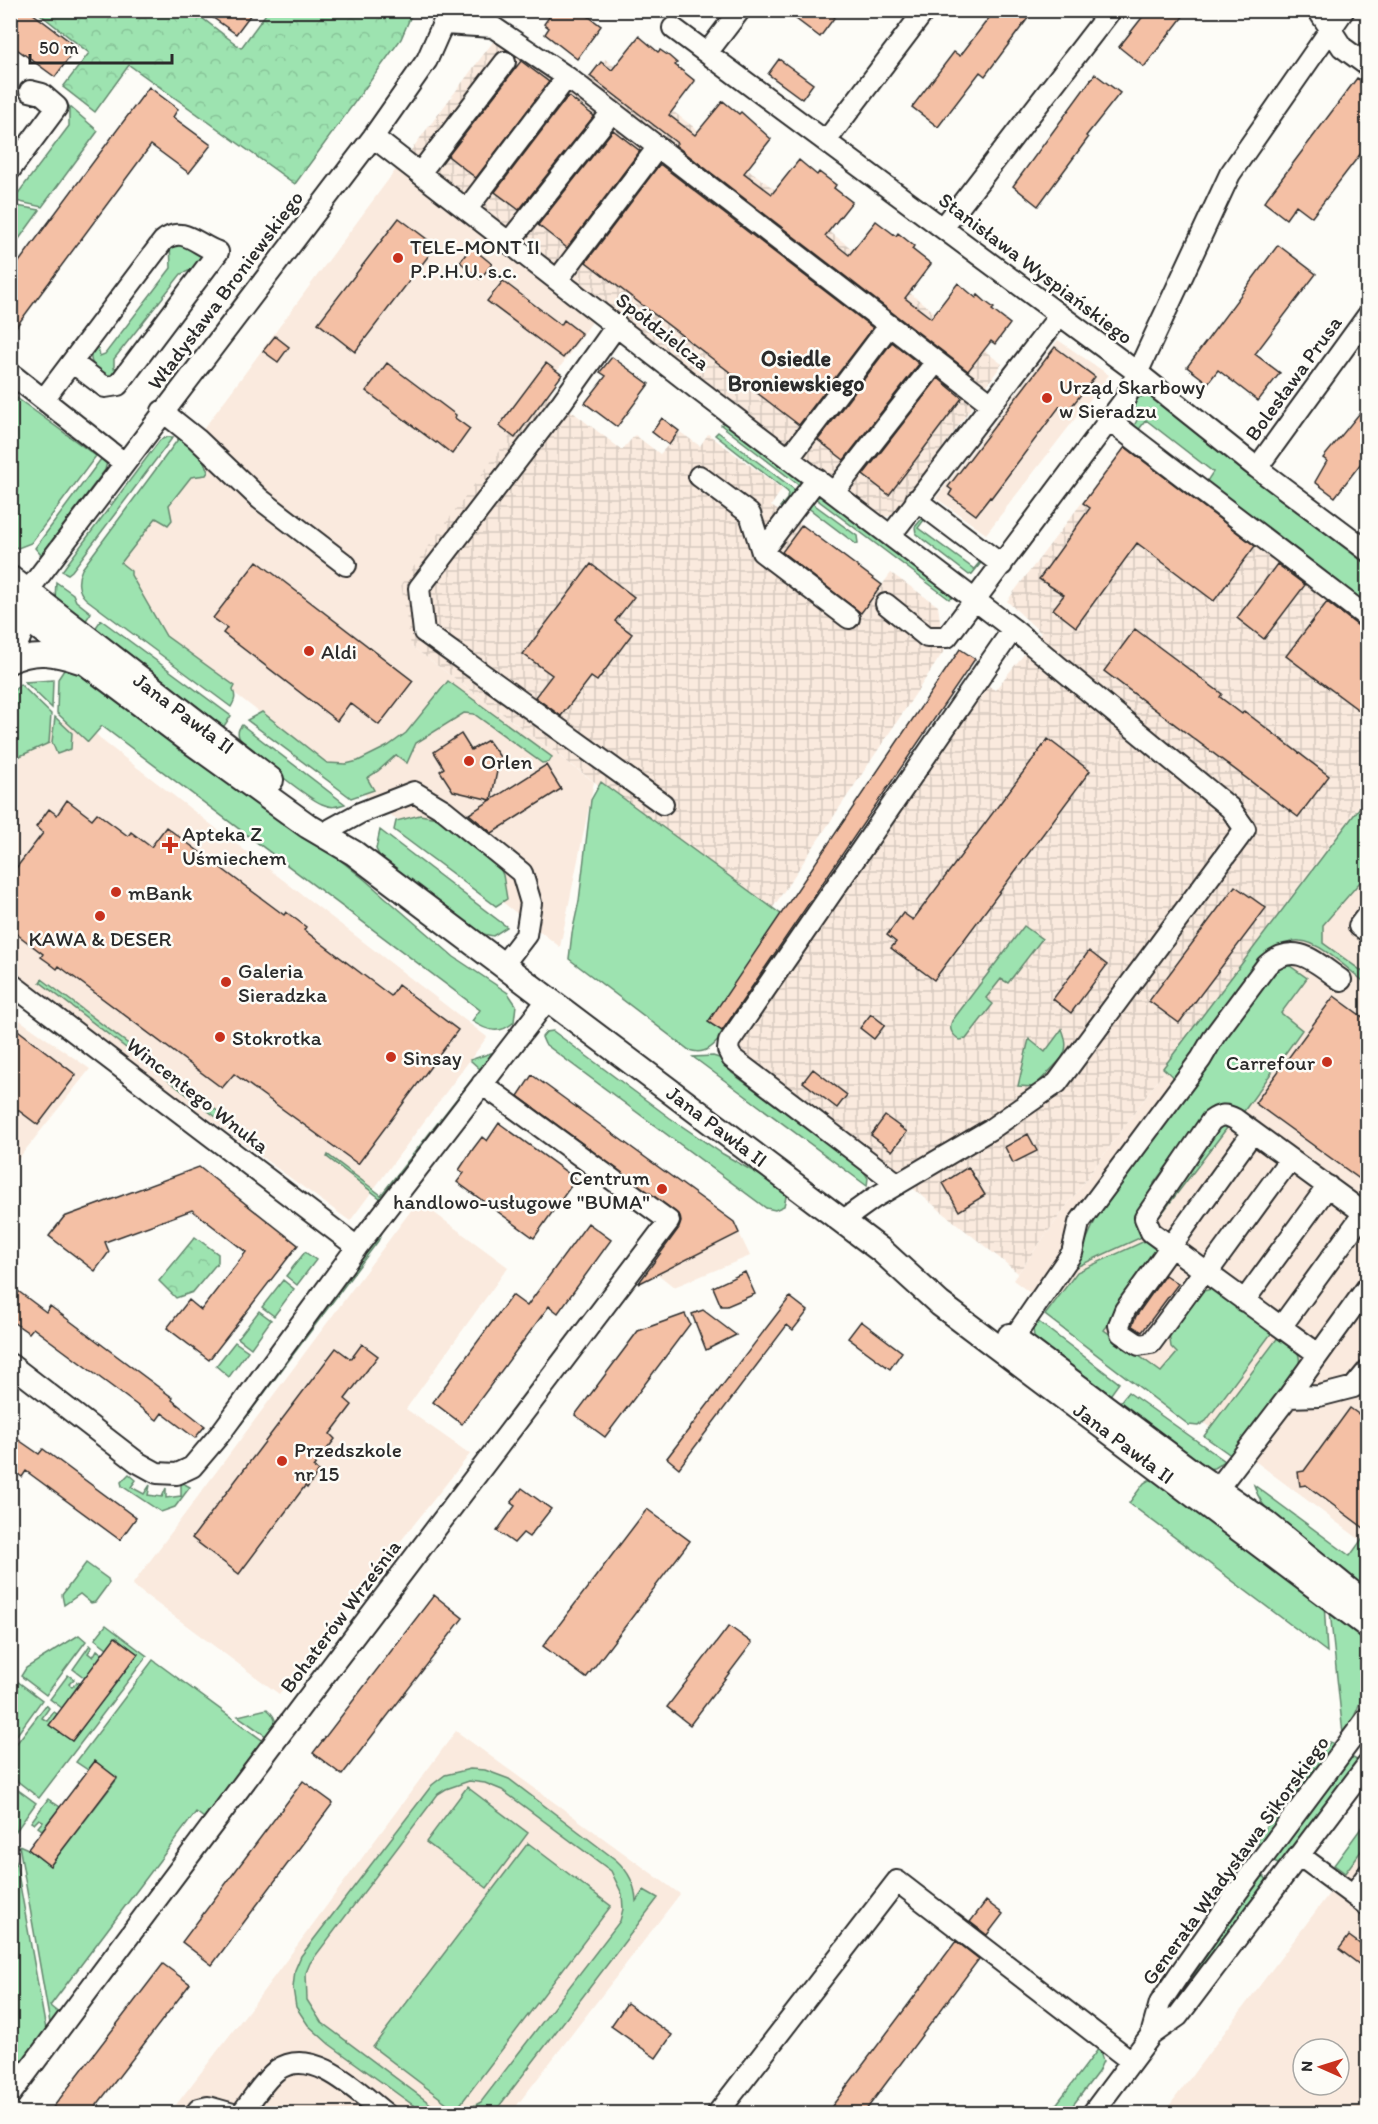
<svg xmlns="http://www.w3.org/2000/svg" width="1378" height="2124" viewBox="0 0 1378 2124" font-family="Itim,sans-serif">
<defs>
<pattern id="industrial-grid" width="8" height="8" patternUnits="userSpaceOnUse" patternTransform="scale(1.5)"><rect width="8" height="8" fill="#faeade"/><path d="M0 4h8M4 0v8" fill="none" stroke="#d6c9bf"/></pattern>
<pattern id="park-crowns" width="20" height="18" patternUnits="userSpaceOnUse" patternTransform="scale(1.5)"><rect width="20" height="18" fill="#9de3b0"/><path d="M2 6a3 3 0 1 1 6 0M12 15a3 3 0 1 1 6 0" fill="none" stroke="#87c398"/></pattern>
</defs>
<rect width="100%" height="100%" fill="#fdfcf7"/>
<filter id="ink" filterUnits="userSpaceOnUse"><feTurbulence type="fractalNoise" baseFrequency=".0167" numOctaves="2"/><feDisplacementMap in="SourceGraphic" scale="12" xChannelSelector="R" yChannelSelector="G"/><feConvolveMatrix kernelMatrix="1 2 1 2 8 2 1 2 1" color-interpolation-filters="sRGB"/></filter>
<g filter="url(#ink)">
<path fill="#faeade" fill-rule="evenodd" d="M397 168 594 319 544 390 411 646 594 782 560 947 86 577 202 431Z
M1058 340 1109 375 986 534 936 498Z
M76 714 104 742 487 1037 350 1221 11 976V746Z
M1367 792V1545L1013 1280Z
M11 1014 90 1069 11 1168Z
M532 1075 734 1222 750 1256 674 1287 650 1268 680 1224 516 1098Z
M418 1201 508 1267 406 1409 470 1454 279 1694 132 1585Z
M456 1731 680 1894 511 2113 169 2114 256 2001Z
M1367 1843V2113L1163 2114 1337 1883ZM1303 2049H1339V2085H1303Z"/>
<path fill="url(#industrial-grid)" d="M496 38 573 95 605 59 1002 364 895 515 882 517 408 154Z
M544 390 622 450 635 435 660 454 680 432 700 446 708 434 782 489 771 506 802 525 882 585 891 573 938 606 941 628 950 642 770 912 411 646 401 584Z
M1128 442 1367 618V792L1018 1273 736 1046 986 684 995 690 1041 633 1007 601Z"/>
<path fill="#9de3b0" stroke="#64876e" stroke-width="1.5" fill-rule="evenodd" d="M69 106 98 131 42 207 11 200V195L16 196 69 126Z
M11 205 40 210 11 250 10 205Z
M179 241 201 255 203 265 181 274 114 359V368L127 366 113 377C106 377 104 375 99 371 88 361 89 355 97 344L100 356 105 354 171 268 170 243Z
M10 393 96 456 31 543 18 548 10 545Z
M1148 396 1154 398 1229 460 1367 565V611L1205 484 1213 472 1146 420 1137 432 1133 428 1139 416 1132 404 1140 397Z
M726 421 799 477 800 486 721 425Z
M718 432 799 493 785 512 780 507 787 499 788 492 715 435Z
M167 437H173L72 571 68 574 62 571 160 440Z
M179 438C196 445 203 457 208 472L206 475 191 477 169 505 172 520 168 525 156 518 121 563 131 571V575L166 636 235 686 233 690C236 697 235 700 231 707L86 599C77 591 77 579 82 569Z
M104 455 107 462 105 470 41 555 35 548Z
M821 496 953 593 954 597 949 599 815 498Z
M812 503 857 536 858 543 856 544 807 507Z
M925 515 927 516 918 528 974 569 983 558 984 559 972 574 969 575 916 534 915 527Z
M56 582 73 594 76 601 91 613 83 625 55 599Z
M101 620 231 716 224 726 218 727 92 633Z
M66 667 78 672 278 811 364 879 454 957 508 993 516 1005 514 1022C500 1035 487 1031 472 1021L480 1010 102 726 88 742 57 713 58 679Z
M53 680 52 708 25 682Z
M448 681 552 757 549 762 542 763 474 714 464 713 416 743 407 763 396 755 378 771 367 778 374 790 351 798 247 720 262 712 327 763 346 764 358 761 388 746 406 733Z
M20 684 51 714 49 743 11 760V694Z
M55 717 72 733 71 749 57 754 52 742Z
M242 725 345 804C336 807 331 808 322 804 311 800 241 747 239 737 237 732 239 728 242 725Z
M601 782 782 915 711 1023 725 1032C715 1045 706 1056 689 1050L569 959 572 933 579 901 591 800Z
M1363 803 1367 812V874L1323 925V943L1367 975V984C1351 972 1320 941 1300 941 1292 940 1285 944 1278 948L1175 1079 1163 1068Z
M420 815 437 818 449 825 498 864 503 875 507 899 496 906 394 830 396 821Z
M380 830 507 927 493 936 474 932 381 859 376 849Z
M1024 926 1042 939 1008 983 1001 979 986 998 993 1004 966 1039 960 1040C953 1035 948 1030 952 1021Z
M1283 966H1290L1307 978 1281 1013 1302 1030 1242 1114C1227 1106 1221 1101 1206 1113L1154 1183 1152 1196 1138 1223 1139 1228 1144 1236 1074 1268 1098 1214 1269 974Z
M42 979 232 1122 229 1127 40 982Z
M1062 1029C1066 1039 1068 1048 1062 1058L1034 1087 1018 1086 1029 1039 1045 1052Z
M553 1031 670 1118 723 1154 784 1189 786 1197 784 1206 775 1210 766 1208 545 1044 542 1037 546 1032Z
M491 1053H494L357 1232H356L381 1199 327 1157 328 1155 381 1195 480 1069 470 1060Z
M713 1056 722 1059 732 1073 863 1170 868 1178 867 1186 693 1057Z
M1230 1124 1153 1225 1166 1200 1222 1125Z
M385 1226 378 1241 242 1423 229 1438Z
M1149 1239 1163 1249 1104 1330 1161 1372 1177 1353 1171 1347 1169 1333 1200 1292 1215 1288 1273 1331 1206 1421 1198 1426 1189 1425 1045 1315 1077 1272Z
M305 1252 316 1260 297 1285 286 1276Z
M283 1280 294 1289 274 1316 262 1307Z
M259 1311 271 1320 251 1348 238 1338Z
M1036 1320 1119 1383 1106 1401 1035 1343 1033 1329Z
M1279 1336C1290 1344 1304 1351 1298 1367L1232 1456 1204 1436Z
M235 1342 248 1351 229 1377 216 1366Z
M1128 1392 1225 1461 1214 1468 1207 1469 1116 1407Z
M129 1474 136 1480 131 1487 144 1494 150 1485 148 1495 162 1497 166 1488V1498L181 1496V1482L190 1487 175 1507 161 1512 122 1486 121 1482Z
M1149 1480H1156L1324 1603 1327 1652 1129 1503 1144 1483Z
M1254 1485 1350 1556 1367 1532V1589C1355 1579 1344 1568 1331 1559 1302 1537 1265 1522 1254 1485Z
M86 1563 108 1579 109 1583 95 1602 91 1603 80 1594 64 1605 62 1595Z
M1330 1611C1337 1615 1344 1619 1350 1624 1378 1653 1365 1705 1343 1734Z
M106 1625 147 1656 39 1798 11 1776 10 1752 46 1705 49 1708 42 1718 47 1721 54 1712 57 1714 50 1725 72 1741 137 1654 116 1637 107 1648 95 1639Z
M79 1635 86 1641 46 1695 21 1676 26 1668Z
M90 1645 92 1647 88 1653 93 1657 97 1650 102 1654 85 1678 73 1669Z
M153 1660 266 1743 208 1821 196 1812 50 2006 61 2015 51 2029 19 1845 28 1849 50 1866 117 1779 95 1761 88 1770 76 1762Z
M68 1675 74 1679 69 1684 72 1687 77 1682 80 1683 62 1708 50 1699Z
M17 1681 42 1700 11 1743V1689Z
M267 1709C279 1719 277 1728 270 1739L238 1716Z
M1330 1742 1335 1744 1260 1844 1256 1840Z
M1351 1757 1357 1760 1281 1865 1273 1862Z
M470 1769 485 1770 509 1779 616 1860C629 1872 635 1884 636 1901L644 1890 658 1898 494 2113H424L329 2044 308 2025 296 2007 293 1988 295 1970 301 1956 432 1785 445 1775ZM469 1781 485 1783 502 1790 611 1871 622 1894 623 1909 620 1921 481 2102C464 2112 450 2113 432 2105L321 2022 307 2000 306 1973 310 1963 438 1794 446 1789Z
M10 1784 36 1803 16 1831 11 1810Z
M467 1787 528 1833 487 1888 426 1842Z
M48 1799 60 1807 42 1830 38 1827 43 1821 39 1819 34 1824 31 1822Z
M1367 1820V1843L1345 1873 1334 1865Z
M528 1843 611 1906 456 2110 373 2047Z
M13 1846 47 2035 14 2078 10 2076V1849Z
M1261 1876 1265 1877 1268 1882 1195 1980 1170 2009Z
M1099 2048 1103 2061 1098 2072 1067 2113 1049 2114Z"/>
<path fill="url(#park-crowns)" stroke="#64876e" stroke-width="1.5" d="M36 11H193L241 48 268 11H413L401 39 295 184 129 65 95 112 63 87 89 53Z
M195 1237 218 1254V1262L193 1292 176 1298 159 1281Z"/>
<path fill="#f4c0a5" stroke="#2b2b2b" stroke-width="1.5" d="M10 10H28L77 47 55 77 10 44Z
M202 10H254L236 34Z
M554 10H580L601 26 577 59 545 34 549 28 544 24Z
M784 10H840L820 37Z
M995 10H1034L985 76 980 72 938 127 912 107 954 52 960 56Z
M1148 10H1188L1144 67 1119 47Z
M639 36 658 52 660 50 669 56 677 63 675 65 695 81 669 115 695 135 723 101 739 114 741 112 771 139 744 173 772 194 799 160 817 175 819 172 836 185 834 188 852 202 825 236 849 255 876 221 896 236 898 233 914 246 912 249 931 264 905 298 931 318 958 283 976 298 978 295 986 302 994 308 992 310 1010 324 995 344 991 341 968 371 675 145 677 143 590 76 601 62 612 70Z
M779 59 813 84 802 99 768 74Z
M521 61 549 82 476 178 448 156Z
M1095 74 1120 93 1086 136 1088 138 1038 206 1013 186Z
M1357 78 1368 85V111L1361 119 1368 124V144L1312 217 1296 205 1286 219 1264 202Z
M149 87 178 109 173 117 211 145 189 173 151 145 10 335V274Z
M568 96 594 116 519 210 495 192Z
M613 130 640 151 567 248 538 225Z
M659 165H661L873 328 799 425 586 262Z
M399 218 436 246 355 352 318 323Z
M1278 245 1316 274 1255 354 1280 373 1258 401 1218 370 1208 383 1187 367Z
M471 247 492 264 480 279 460 262Z
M503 281 561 325 564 320 582 334 563 358 487 301Z
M275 336 289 347 278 362 263 351Z
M892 342 919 364 844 460 818 440Z
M1055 347 1095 377 1067 412 1060 406 991 498 990 497 976 515 949 495 952 490 948 487Z
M612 357 649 384 617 427 585 403 606 376 600 372Z
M387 363 456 415 455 418 470 429 452 454 437 442 436 443 366 391Z
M546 363 562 375 515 438 499 426Z
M938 378 962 398 889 495 863 475Z
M1368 403V454L1335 497 1315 482 1327 461 1323 458Z
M662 418 679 431 669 445 652 432Z
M1125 447 1255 546 1214 601 1137 543 1076 627 1053 609 1064 595 1039 579 1090 508 1083 503Z
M802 525 882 585 861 613 782 552Z
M257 561 413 681 379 725 350 703 337 721 223 633 227 628 213 618Z
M591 564 634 597 615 621 632 634 597 681 591 677 561 716 535 697 552 675 523 654Z
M1277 564 1305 585 1264 639 1237 618Z
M1327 602 1361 628 1368 630V717L1286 656Z
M1135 629 1222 694 1220 697 1242 714 1244 711 1329 776 1298 817 1104 671Z
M960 649 975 659 722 1031 708 1022Z
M461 734 471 750 488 740 500 757 491 800 453 791 440 771 444 768 434 752Z
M1048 739 1090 771 934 980 891 948 896 942 887 935 903 913 913 920Z
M546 765 561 789 492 833 469 814Z
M67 800 92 819 97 813 128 836 131 832 151 847 166 827 284 915 286 912 297 920 306 927 304 930 391 996 398 985 458 1030 358 1164 234 1074 222 1088 59 966 57 969 48 962 41 957 43 954 10 929V876L43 833 36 827 49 809 57 815Z
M1235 886 1266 908 1179 1023 1149 1001Z
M1089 951 1107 965 1071 1013 1053 999Z
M1334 996 1368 1021V1185L1255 1103Z
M871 1014 885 1025 874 1039 860 1028Z
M10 1024 76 1075 38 1125 10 1104Z
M813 1069 847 1095 837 1108 803 1082Z
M532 1075 734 1222 739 1233 638 1284 679 1228 681 1222 680 1216 518 1096Z
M885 1116 907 1132 892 1151 871 1135Z
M499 1123 576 1179 534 1238 457 1182 464 1173 459 1170 473 1149 482 1137 487 1141Z
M1028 1134 1037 1151 1013 1163 1005 1147Z
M199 1167 298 1245 209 1360 167 1328 189 1300 201 1310 246 1252 192 1210 105 1242 109 1252 95 1271 49 1236 64 1217Z
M968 1167 985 1195 959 1211 943 1183Z
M588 1223 611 1240 558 1313 549 1306 462 1424 433 1402 512 1295 527 1306Z
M745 1272 755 1294 727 1306H721L713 1287Z
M1165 1275 1178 1284 1142 1332 1132 1326 1136 1316Z
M10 1285 46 1312 50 1306 173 1398 172 1400 205 1426 195 1438 162 1413 157 1420 33 1328 29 1333 10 1320Z
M790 1297 808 1311 793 1330 787 1325 679 1468 667 1458Z
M703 1310 736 1335 706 1350 692 1314Z
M685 1314 690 1324 605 1437 575 1415 638 1331Z
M861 1321 902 1352 890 1369 848 1338Z
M362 1344 378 1356 345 1399 352 1405 330 1434 335 1439 313 1467 319 1471 307 1488 305 1486 239 1574 192 1538 336 1348 351 1359Z
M1350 1408 1368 1421V1531L1306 1485 1300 1486 1298 1472 1304 1471Z
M10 1434 39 1454 43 1449 136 1518 120 1540 26 1471 22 1477 10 1468Z
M522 1488 551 1509 529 1537 523 1533 514 1543 497 1531 515 1506 511 1503Z
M647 1509 690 1541 586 1678 543 1646Z
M434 1595 463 1618 342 1775 313 1753Z
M729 1626 752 1643 690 1725 667 1707Z
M115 1637 138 1654 72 1741 49 1725Z
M95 1761 117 1778 50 1866 28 1849Z
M303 1781 333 1803 212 1965 182 1942Z
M986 1901 1003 1914 987 1935 970 1922Z
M1349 1936 1368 1950V1971L1339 1949Z
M956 1941 979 1959 863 2114H826Z
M163 1964 190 1984 90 2114H48Z
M627 2003 672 2035 656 2058 611 2026Z"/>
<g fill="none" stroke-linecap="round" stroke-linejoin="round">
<g stroke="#2b2b2b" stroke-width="24">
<path id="minor" d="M1318 10 1342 47 1368 66
M444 24 493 27 567 77 990 403
M673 28 1138 373 1257 468 1368 551
M707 53 740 10
M373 137 696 388 1013 629 1230 808 1245 829 1057 1083 991 1129 874 1198 842 1221
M826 141 925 10
M10 170 57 107 42 94 30 91
M420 173 505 62
M467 209 567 77
M943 228 1111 10
M509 242 612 112
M558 279 658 147
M617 325 562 402 419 588 424 632 663 804
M10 373 124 463
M44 399 163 241C183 224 198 246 218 252L118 385 105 387 73 363
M162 411 197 439 260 499 346 565
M1109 420 1368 618
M789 458 889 326
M1257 468 1368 315
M699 476 750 514 762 552 849 618
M834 492 936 362
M916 500 1002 565
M891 535 1059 316
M762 552 817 479
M886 604 927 637H947L1125 399 1230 174 1344 10
M10 656C25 635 27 617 27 592L373 137 427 60 449 10
M10 663C34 650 56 655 80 663
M331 829 360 813 414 792 444 810 522 873 531 903 526 935 503 965
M1368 914 1359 926 1368 932
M10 983 357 1247
M898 1184 732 1058 728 1050 729 1042 1013 629
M1204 1271 1151 1343 1139 1345 1121 1333 1119 1325 1125 1310 1253 1132
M1207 1273 1290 1159
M1244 1301 1328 1186
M1281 1327 1364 1213
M1006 1349 1072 1253 1079 1223 1201 1059 1215 1035 1267 965C1296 940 1316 963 1341 980
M1318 1354 1151 1232 1145 1218 1211 1121C1220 1114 1226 1114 1235 1119L1368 1216
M10 1364 137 1462 157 1473 177 1474 192 1467 220 1434 357 1247 548 999
M1288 1397 1368 1286
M1209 1500 1288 1397 1319 1396 1354 1387 1368 1370
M1299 1855 1368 1906
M1353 1895 1368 1874
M1151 2035 1160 2003 1178 1976 1238 1891 1368 1717
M10 2095 303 1704 669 1221 482 1084
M195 2114 199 2109 208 2107 233 2114
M241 2114C252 2100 263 2081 277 2070 313 2045 359 2093 386 2114
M717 2114 897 1881 1131 2061
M1092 2114 1151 2035 1178 2016 1368 1764"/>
</g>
<g stroke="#2b2b2b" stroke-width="28">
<path id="major" d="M10 578 271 780
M10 606 186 738 308 826 354 853 882 1251 940 1304 1368 1626
M1010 1336 1192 1472 1267 1524 1368 1606"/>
</g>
<use href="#minor" stroke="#fdfcf7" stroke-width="20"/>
<use href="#major" stroke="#fdfcf7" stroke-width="24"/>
</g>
</g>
<g fill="#c8321e" stroke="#fdfcf7" stroke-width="2">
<circle cx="398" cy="258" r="6"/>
<circle cx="1047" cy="398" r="6"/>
<circle cx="309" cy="651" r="6"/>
<circle cx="469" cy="761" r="6"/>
<path d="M167 836h6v6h6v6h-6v6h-6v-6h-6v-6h6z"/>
<circle cx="116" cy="892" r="6"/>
<circle cx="100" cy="916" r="6"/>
<circle cx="226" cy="982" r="6"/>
<circle cx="220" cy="1037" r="6"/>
<circle cx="391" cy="1057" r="6"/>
<circle cx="1327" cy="1062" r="6"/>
<circle cx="662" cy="1189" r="6"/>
<circle cx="282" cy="1461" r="6"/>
</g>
<g text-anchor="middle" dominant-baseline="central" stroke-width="5" stroke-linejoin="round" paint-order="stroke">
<g font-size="21" fill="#2b2b2b" stroke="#fdfcf7" text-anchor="start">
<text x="410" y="246">TELE-MONT II<tspan x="410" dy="24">P.P.H.U. s.c.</tspan></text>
<text x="1059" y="386">Urząd Skarbowy<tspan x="1059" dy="24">w Sieradzu</tspan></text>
<text x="321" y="651">Aldi</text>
<text x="481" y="761">Orlen</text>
<text x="182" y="833">Apteka Z<tspan x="182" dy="24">Uśmiechem</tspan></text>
<text x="128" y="892">mBank</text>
<text x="100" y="938" text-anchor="middle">KAWA &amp; DESER</text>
<text x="238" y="970">Galeria<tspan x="238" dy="24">Sieradzka</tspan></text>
<text x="232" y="1037">Stokrotka</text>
<text x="403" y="1057">Sinsay</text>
<text x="1315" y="1062" text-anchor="end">Carrefour</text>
<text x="650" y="1177" text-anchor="end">Centrum<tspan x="650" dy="24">handlowo-usługowe "BUMA"</tspan></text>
<text x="294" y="1449">Przedszkole<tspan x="294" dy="24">nr 15</tspan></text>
</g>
<g font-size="21" fill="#2b2b2b" stroke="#fdfcf7">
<text transform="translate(1036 268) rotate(37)">Stanisława Wyspiańskiego</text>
<text transform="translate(225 290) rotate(-53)">Władysława Broniewskiego</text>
<text transform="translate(663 331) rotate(38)">Spółdzielcza</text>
<text transform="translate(1293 378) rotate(-54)">Bolesława Prusa</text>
<text transform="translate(184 713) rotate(37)">Jana Pawła II</text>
<text transform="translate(198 1095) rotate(38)">Wincentego Wnuka</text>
<text transform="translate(717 1126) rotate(37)">Jana Pawła II</text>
<text transform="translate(1124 1443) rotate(37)">Jana Pawła II</text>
<text transform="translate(340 1616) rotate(-53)">Bohaterów Września</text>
<text transform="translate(1235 1860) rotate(-54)">Generała Władysława Sikorskiego</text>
</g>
<g font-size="22" font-weight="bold" fill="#2b2b2b" stroke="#fdfcf7">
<text x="796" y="358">Osiedle<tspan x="796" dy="25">Broniewskiego</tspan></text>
</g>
</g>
<rect width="1378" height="2124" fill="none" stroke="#fdfcf7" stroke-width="36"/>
<rect x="18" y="18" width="1342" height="2088" fill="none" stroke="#2b2b2b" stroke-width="2" filter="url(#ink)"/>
<g transform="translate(1321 2067) rotate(273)"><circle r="28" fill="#fdfcf7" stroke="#a9a8a5" stroke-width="1.5"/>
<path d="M0-4.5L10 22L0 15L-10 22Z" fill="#c8321e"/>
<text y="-9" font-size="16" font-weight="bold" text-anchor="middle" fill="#2b2b2b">N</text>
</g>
<path d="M30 54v9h142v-9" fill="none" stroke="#2b2b2b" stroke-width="3"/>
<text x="39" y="54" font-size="18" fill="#2b2b2b" stroke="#fdfcf7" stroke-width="4.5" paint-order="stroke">50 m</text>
</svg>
